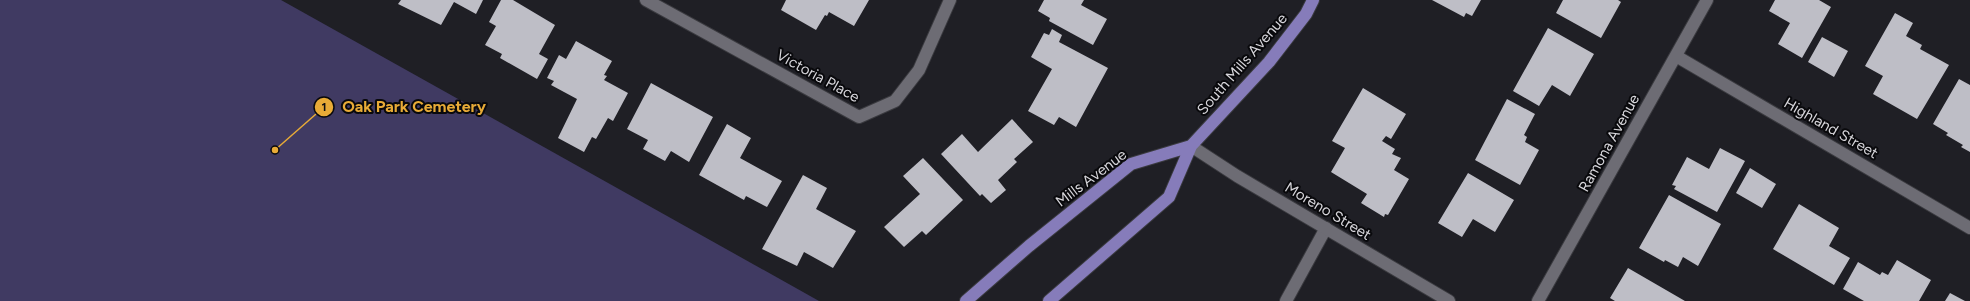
<svg xmlns="http://www.w3.org/2000/svg" width="1970" height="301" viewBox="0 0 1970 301" font-family="Figtree,sans-serif">
<rect width="100%" height="100%" fill="#1f1f25"/>
<path fill="#403a62" d="M0 0H281L819 301H0Z"/>
<path fill="#bebec6" d="M401 0H483L476 14 454 2 441 25 398 4Z
M501 0H513L555 25 539 54 548 59 537 79 500 58 502 54 485 45 496 26 489 22Z
M786 0H869L854 26 829 12 827 16 825 15 816 30 781 10Z
M1044 0H1084L1081 5 1107 19 1093 45 1049 21 1050 18 1038 11Z
M1432 0H1481L1472 16 1466 13 1464 17Z
M1563 0H1618L1621 2 1601 38 1556 13Z
M1775 0H1819L1831 7 1802 58 1778 44 1790 23 1769 11Z
M1895 13 1913 23 1906 36 1922 45 1920 49 1949 65 1917 119 1873 94 1883 76 1865 66Z
M1548 28 1594 54 1570 96 1552 85 1539 106 1513 91Z
M1052 29 1062 35 1059 42 1108 68 1076 127 1059 117 1054 125 1028 111 1052 69 1031 57 1044 33 1049 35Z
M1822 37 1848 51 1834 77 1808 62Z
M576 41 612 61 604 75 607 76 604 80 628 93 613 121 608 118 596 139 592 137 584 152 558 138 577 99 551 85 554 81 547 78 559 55 566 59Z
M1959 79 1970 85V152L1961 147 1963 145 1946 135 1948 133 1933 124Z
M651 83 713 117 689 162 671 151 665 161 643 149 648 140 627 129Z
M1363 88 1406 114 1391 139 1386 136 1382 141 1395 149 1392 154 1401 158 1394 170 1409 179 1388 215 1385 214 1384 217 1361 203 1367 194 1331 172 1345 148 1332 141Z
M1507 99 1535 114 1524 135 1527 137 1525 142 1539 150 1520 185 1475 160Z
M1012 119 1033 142 1014 159 1017 162 998 180 1006 190 991 203 982 194 980 196 941 154 962 134 978 152Z
M727 124 751 138 740 158 782 181 767 207 746 196 744 200 699 175Z
M1720 148 1745 161 1717 212 1674 189 1676 186 1672 185 1687 157 1709 169Z
M923 158 963 200 926 235 922 231 904 247 884 227 920 194 903 176Z
M1750 168 1776 184 1762 208 1736 193Z
M1468 173 1514 200 1495 232 1473 219 1462 237 1438 223Z
M803 175 827 188 816 209 856 231 833 268 804 252 797 266 762 249Z
M1669 195 1721 224 1698 266 1683 257 1678 267 1665 260 1664 262 1639 248Z
M1799 204 1839 228 1829 246 1850 258 1834 285 1773 249Z
M1897 260 1931 280 1919 301H1864L1843 289 1858 262 1880 275 1882 272 1888 275Z
M1628 268 1685 301H1615L1610 298Z
M1950 293 1965 301H1945Z"/>
<g fill="none" stroke-linecap="round" stroke-linejoin="round">
<g stroke="#3a3a3f" stroke-width="14">
<path id="lane" d="M1286 301 1326 228"/>
</g>
<g stroke="#3a3a3f" stroke-width="14">
<path id="street" d="M646 0 859 117 895 101 919 70 950 0
M1676 56 1970 228
M1538 301 1707 0"/>
</g>
<g stroke="#3a3a3f" stroke-width="14">
<path id="secondary" d="M1191 146 1237 176 1449 301"/>
</g>
<g stroke="#3a3a3f" stroke-width="14">
<path id="primary" d="M966 301 1029 246 1131 164 1191 146
M1049 301 1169 197 1191 146 1269 62 1306 14 1313 0"/>
</g>
<use href="#lane" stroke="#6d6c74" stroke-width="12"/>
<use href="#street" stroke="#6d6c74" stroke-width="12"/>
<use href="#secondary" stroke="#6d6c74" stroke-width="12"/>
<use href="#primary" stroke="#867cba" stroke-width="12"/>
</g>
<g text-anchor="middle" dominant-baseline="central" stroke-width="4" stroke-linejoin="round" paint-order="stroke">
<g font-size="15" fill="#d7d6db" stroke="#09090c">
<text transform="translate(1242 64) rotate(-49)">South Mills Avenue</text>
<text transform="translate(818 76) rotate(29)">Victoria Place</text>
<text transform="translate(1831 128) rotate(30)">Highland Street</text>
<text transform="translate(1609 143) rotate(-61)">Ramona Avenue</text>
<text transform="translate(1091 178) rotate(-37)">Mills Avenue</text>
<text transform="translate(1328 211) rotate(31)">Moreno Street</text>
</g>
</g>
<path fill="none" stroke="#e8ab37" stroke-width="1.5" d="M275 150L324 107"/>
<g fill="#e8ab37" stroke="#09090c" stroke-width="1.5">
<circle cx="275" cy="150" r="4"/>
<circle cx="324" cy="107" r="10"/>
</g>
<g font-size="12" text-anchor="middle" font-weight="bold" fill="#111">
<text x="324" y="111">1</text>
</g>
<g font-size="16" text-anchor="middle" font-weight="bold" fill="#e8ab37" stroke="#09090c" stroke-width="4" stroke-linejoin="round" paint-order="stroke">
<text x="414" y="112">Oak Park Cemetery</text>
</g>
</svg>
